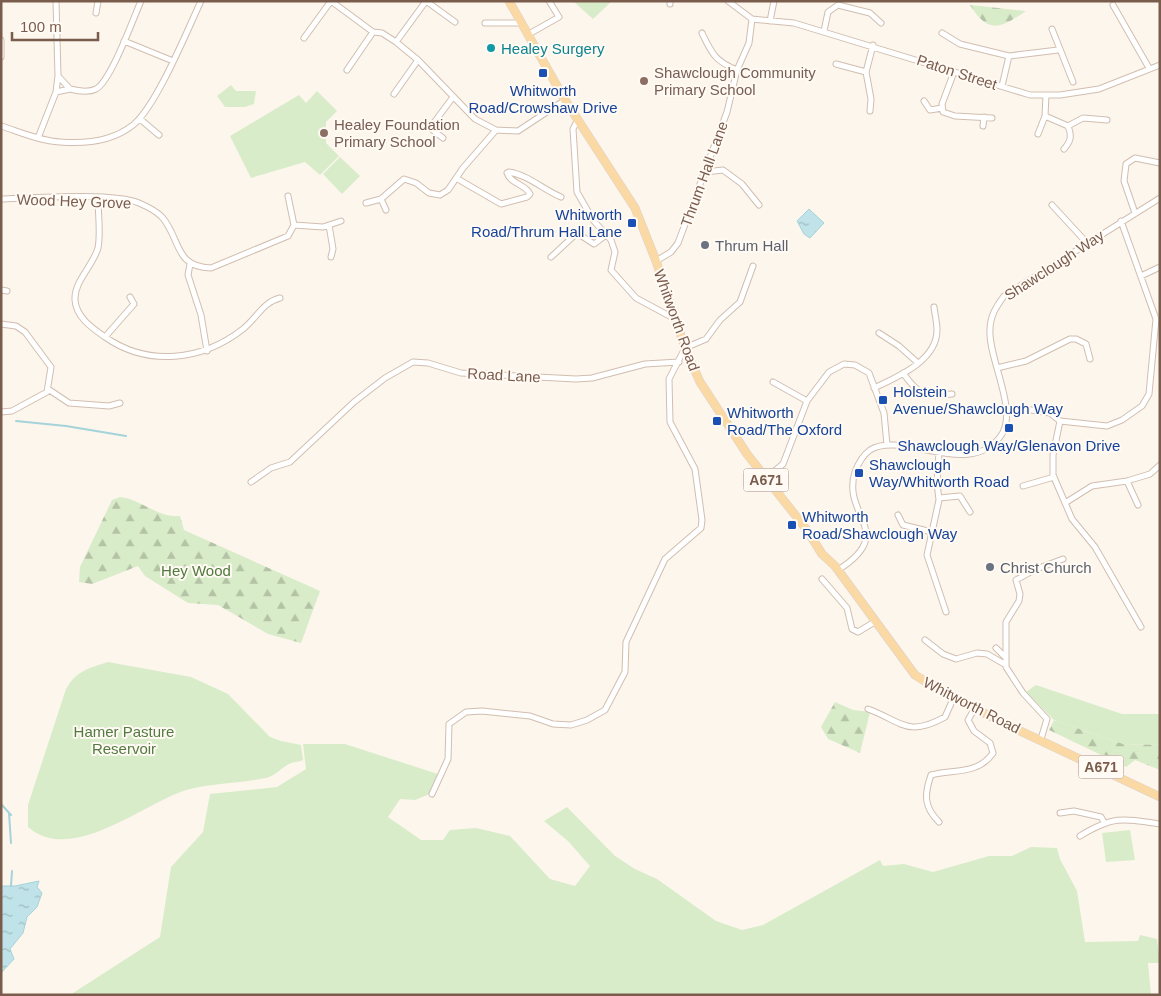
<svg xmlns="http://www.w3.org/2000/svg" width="1161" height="996" viewBox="0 0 1161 996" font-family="Arial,sans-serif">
<defs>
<pattern id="forest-firs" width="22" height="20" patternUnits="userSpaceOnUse" patternTransform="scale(1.25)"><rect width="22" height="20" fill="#d8ecc9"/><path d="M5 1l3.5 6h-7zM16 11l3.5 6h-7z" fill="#b4c2a5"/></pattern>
<pattern id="water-ripples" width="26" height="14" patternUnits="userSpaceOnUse" patternTransform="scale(1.25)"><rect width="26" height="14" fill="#bfe3e8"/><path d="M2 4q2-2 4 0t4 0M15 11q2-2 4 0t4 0" fill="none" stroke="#a0bbbe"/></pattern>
</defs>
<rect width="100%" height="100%" fill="#fdf6ec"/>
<path fill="#d8ecc9" d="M573 1H612L593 19Z
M231 85 236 91H256L254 104 245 107H225L217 96Z
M317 91 337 111 326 122V143L339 156 320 175 305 162 251 178 230 136 299 95 306 103Z
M340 157 360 176 342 194 323 174Z
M108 662 191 677 228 694 270 737 281 741 301 745 303 760C299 762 293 762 289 764 281 768 275 776 266 778 241 783 215 783 190 789 145 801 73 866 28 827V805L65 692C73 672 89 668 108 662Z
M1036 685 1122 714H1160V745L1123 744 1054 720 1026 692Z
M303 744H345L441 775 432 793 415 800 400 799 388 817 421 840H443L450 830 476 828 510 836 550 879 575 886 590 866 568 841 544 821 567 807 615 856 635 869 657 879 716 921 742 930 763 925 880 860 883 866 904 864 933 872 989 856H1012L1031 847 1057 848 1060 859 1077 891 1085 942 1138 941 1140 935 1157 939 1160 963H1148L1151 995H70L160 937 171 867 203 832 210 794 277 787 306 769Z
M1130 830 1135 860 1106 862 1102 833Z"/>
<path fill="url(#forest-firs)" d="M970 5H971L1026 11C1000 28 989 35 970 5Z
M120 497C141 499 157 518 180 516L184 530 320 591 301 643 268 634 218 605 188 603 145 576 138 566 92 584 79 582 80 567 112 500Z
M835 702 853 710 870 712 860 753 828 739 821 727Z
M1054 720 1123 744 1160 745V770L1135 760 1126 767 1049 730Z"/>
<path fill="url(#water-ripples)" stroke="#a5d3da" d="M809 209 824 223 810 238 804 234 797 221Z
M39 881 37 887 42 893 37 907 27 917 23 933 10 949 14 959 1 973V886H15Z"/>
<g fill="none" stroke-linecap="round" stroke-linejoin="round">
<path stroke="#a5d3da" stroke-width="2" d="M16 421 66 426 126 436
M1 804 11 815
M9 813 11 843
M11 886 12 871"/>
<g stroke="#d1beb0" stroke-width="7">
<path id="street" d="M331 1 373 32 382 33 396 42 418 60 475 119 496 130
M426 1 455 22
M670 1V4
M728 1 752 19
M1113 5 1149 68
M96 13 98 1
M752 19 794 23 1030 95H1060L1099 89 1160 65
M770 21 774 1
M485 23H522
M1052 29 1073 82
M824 31 828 12 838 5 870 13 881 23
M702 33C712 54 715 61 737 70
M942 33 960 44 1009 56 1058 50
M529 34 559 17 549 1
M304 38 331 1
M1 40V57
M124 41 173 61
M396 42 426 1
M836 64 866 72
M347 70 373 32
M954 72 942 104 943 112 955 116 992 118
M58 76 70 89
M1002 86 1009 56
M70 89C78 91 88 93 96 89 111 81 133 19 141 1
M56 92 70 89
M394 94 418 60
M1046 95 1045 116 1068 126 1083 118 1107 120
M924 101 930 110 942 108
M870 111 871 99 866 72 873 45
M140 119 159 135
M578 119 573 129 577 192 593 220 611 240 615 252 611 270 636 298 675 319
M1 126C20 132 40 141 60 142 85 144 113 141 133 125 156 107 187 31 201 1
M983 126 984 117
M1038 134 1045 116
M38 138 56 92 58 76 56 1
M443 138 430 128 453 97
M1064 149C1071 141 1072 136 1068 126
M705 172 723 170 742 184 759 205
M456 178 501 204 527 197 530 194C525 184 511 184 507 173L509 172C528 175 544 190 561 197
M98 198C98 214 101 233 98 248 93 266 74 281 75 300 76 317 92 328 105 337 148 367 202 361 243 329 256 319 263 302 280 298
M1 199C32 198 113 192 139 203 146 206 157 212 162 217 181 239 174 267 211 268L288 236 294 225 288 196
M381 199 386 210
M366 203 381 199 404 179 416 183 429 193 440 195 448 190 463 168 496 130 518 131 565 100
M1052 205 1087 243
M1135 213 1124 181 1126 164 1135 158 1160 163
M294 225 323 227 341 221
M329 225 333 249 331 257
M551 257 577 233 594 244 606 235
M656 261 671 252 678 243 727 112 737 70 749 43 752 19
M190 264 188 275 201 315 207 351
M1141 276 1160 267
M1 290 7 291
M1 324 16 326 25 332 51 367 47 392 12 411 1 412
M879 333 899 346 918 363
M105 337 134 304 130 297
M997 368 1026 361 1070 339H1076L1086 344 1090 359
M903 373C919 396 926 397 952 394
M773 382 807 401
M874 388C897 377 937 361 937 330 937 323 935 315 934 307
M48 389 69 403 109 406 120 403
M1006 411 1025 409 1050 413 1060 421 1107 426 1122 420 1142 406 1149 394 1156 319 1121 221
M1060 421 1053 455V475L1072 519 1095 547 1141 627
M939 452 937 483 939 500 927 555 946 612
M765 479 783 464 807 401 829 372 844 364 855 365 869 373 884 413 887 445
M1127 481 1138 505
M251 482 271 468 290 462 354 402 385 378 413 362 428 363 461 373 576 379 592 378 645 364 679 362
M1023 486 1054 477
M939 498 960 496 970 512
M1065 503 1092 486 1127 481 1150 474 1160 465
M898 515 903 525 932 532
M838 570C898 532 841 516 855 472 858 464 863 455 870 450 902 430 968 479 1000 437 1020 413 988 359 990 330 990 316 996 307 1004 296L1160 198
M822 579 847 608 852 629 858 632 876 621
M925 640 943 654 956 659 977 653 987 654 1006 665
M996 648 1006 658
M868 709C901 721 907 738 945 717L954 697
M1041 739 1047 719 1023 693 1006 667V622L1019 601 1020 594 1016 580 1034 570 1063 559
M432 794 448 759 449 724 466 712 482 711 530 716 553 724 571 725 587 720 605 710 625 672 626 642 665 559 701 528 702 520 695 469 670 422 669 379 685 348 706 339 720 320 740 302 753 266
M1060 813 1074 811 1101 817 1104 822
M939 822C924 807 924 795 931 775 953 769 978 775 993 753L990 743 974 731 968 720 975 708
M1080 836C1113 816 1122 818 1160 824"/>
</g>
<g stroke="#dad1cd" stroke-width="9">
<path id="primary" d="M509 1 565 100 635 208 656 261 685 348 700 382 747 454 807 530 822 554 835 566 915 675 923 680 997 720 1160 797"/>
</g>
<use href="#street" stroke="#fff" stroke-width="5"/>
<use href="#primary" stroke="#fbd9a5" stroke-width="8"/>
</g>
<circle fill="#0f9aa8" stroke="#fffaf3" stroke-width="2" cx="491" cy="48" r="5"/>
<g fill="#1a4fb4" stroke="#fffaf3" stroke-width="2">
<rect x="538" y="68" width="10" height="10" rx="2.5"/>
<rect x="627" y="218" width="10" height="10" rx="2.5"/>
<rect x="878" y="395" width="10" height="10" rx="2.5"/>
<rect x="712" y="416" width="10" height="10" rx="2.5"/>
<rect x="1004" y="423" width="10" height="10" rx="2.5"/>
<rect x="854" y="468" width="10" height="10" rx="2.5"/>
<rect x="787" y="520" width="10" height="10" rx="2.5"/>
</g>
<g fill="#8d6e63" stroke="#fffaf3" stroke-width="2">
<circle cx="644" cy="81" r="5"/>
<circle cx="324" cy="133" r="5"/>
</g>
<g fill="#6b7280" stroke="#fffaf3" stroke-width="2">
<circle cx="705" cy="245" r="5"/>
<circle cx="990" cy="567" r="5"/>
</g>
<g text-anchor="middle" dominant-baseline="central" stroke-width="4" stroke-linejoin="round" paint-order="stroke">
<g fill="#fffaf3" stroke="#a28b7f" stroke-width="1">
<rect x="743.5" y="468.5" width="45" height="23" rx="4"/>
<rect x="1078.5" y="755.5" width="45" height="23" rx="4"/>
</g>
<g font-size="14" font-weight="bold" fill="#7a5c4d">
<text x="766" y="480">A671</text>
<text x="1101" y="767">A671</text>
</g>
<g font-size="15" fill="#0d838f" stroke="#fffaf3" text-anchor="start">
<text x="501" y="48">Healey Surgery</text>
</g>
<g font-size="15" fill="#785e54" stroke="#fffaf3" text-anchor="start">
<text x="654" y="72">Shawclough Community<tspan x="654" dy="17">Primary School</tspan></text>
<text x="334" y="124">Healey Foundation<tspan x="334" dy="17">Primary School</tspan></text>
</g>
<g font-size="15" fill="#7a5c4d" stroke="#fffaf3">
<text transform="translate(957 72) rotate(18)">Paton Street</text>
<text transform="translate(704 174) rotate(-70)">Thrum Hall Lane</text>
<text transform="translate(74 201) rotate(2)">Wood Hey Grove</text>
<text transform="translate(1054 265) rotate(-33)">Shawclough Way</text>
<text transform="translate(677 320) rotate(70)">Whitworth Road</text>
<text transform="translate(504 375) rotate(3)">Road Lane</text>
<text transform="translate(972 705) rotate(27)">Whitworth Road</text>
</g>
<g font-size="15" fill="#164399" stroke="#fffaf3" text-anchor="start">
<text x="543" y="90" text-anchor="middle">Whitworth<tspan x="543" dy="17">Road/Crowshaw Drive</tspan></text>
<text x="622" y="214" text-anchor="end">Whitworth<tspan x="622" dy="17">Road/Thrum Hall Lane</tspan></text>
<text x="893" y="391">Holstein<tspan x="893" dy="17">Avenue/Shawclough Way</tspan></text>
<text x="727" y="412">Whitworth<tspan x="727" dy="17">Road/The Oxford</tspan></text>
<text x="1009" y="445" text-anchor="middle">Shawclough Way/Glenavon Drive</text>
<text x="869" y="464">Shawclough<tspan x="869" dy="17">Way/Whitworth Road</tspan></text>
<text x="802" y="516">Whitworth<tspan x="802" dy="17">Road/Shawclough Way</tspan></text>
</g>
<g font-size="15" fill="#5b616d" stroke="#fffaf3" text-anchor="start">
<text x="715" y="245">Thrum Hall</text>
<text x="1000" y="567">Christ Church</text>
</g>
<g font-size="15" fill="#537a41" stroke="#fffaf3">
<text x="196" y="570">Hey Wood</text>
<text x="124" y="731">Hamer Pasture<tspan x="124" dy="17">Reservoir</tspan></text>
</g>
</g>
<rect width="1161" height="996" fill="none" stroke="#7a5c4d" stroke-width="5"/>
<path d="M12 32v8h86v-8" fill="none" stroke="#7a5c4d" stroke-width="2.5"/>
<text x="20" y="32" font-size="15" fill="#7a5c4d" stroke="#fffaf3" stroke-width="4" paint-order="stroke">100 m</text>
</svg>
